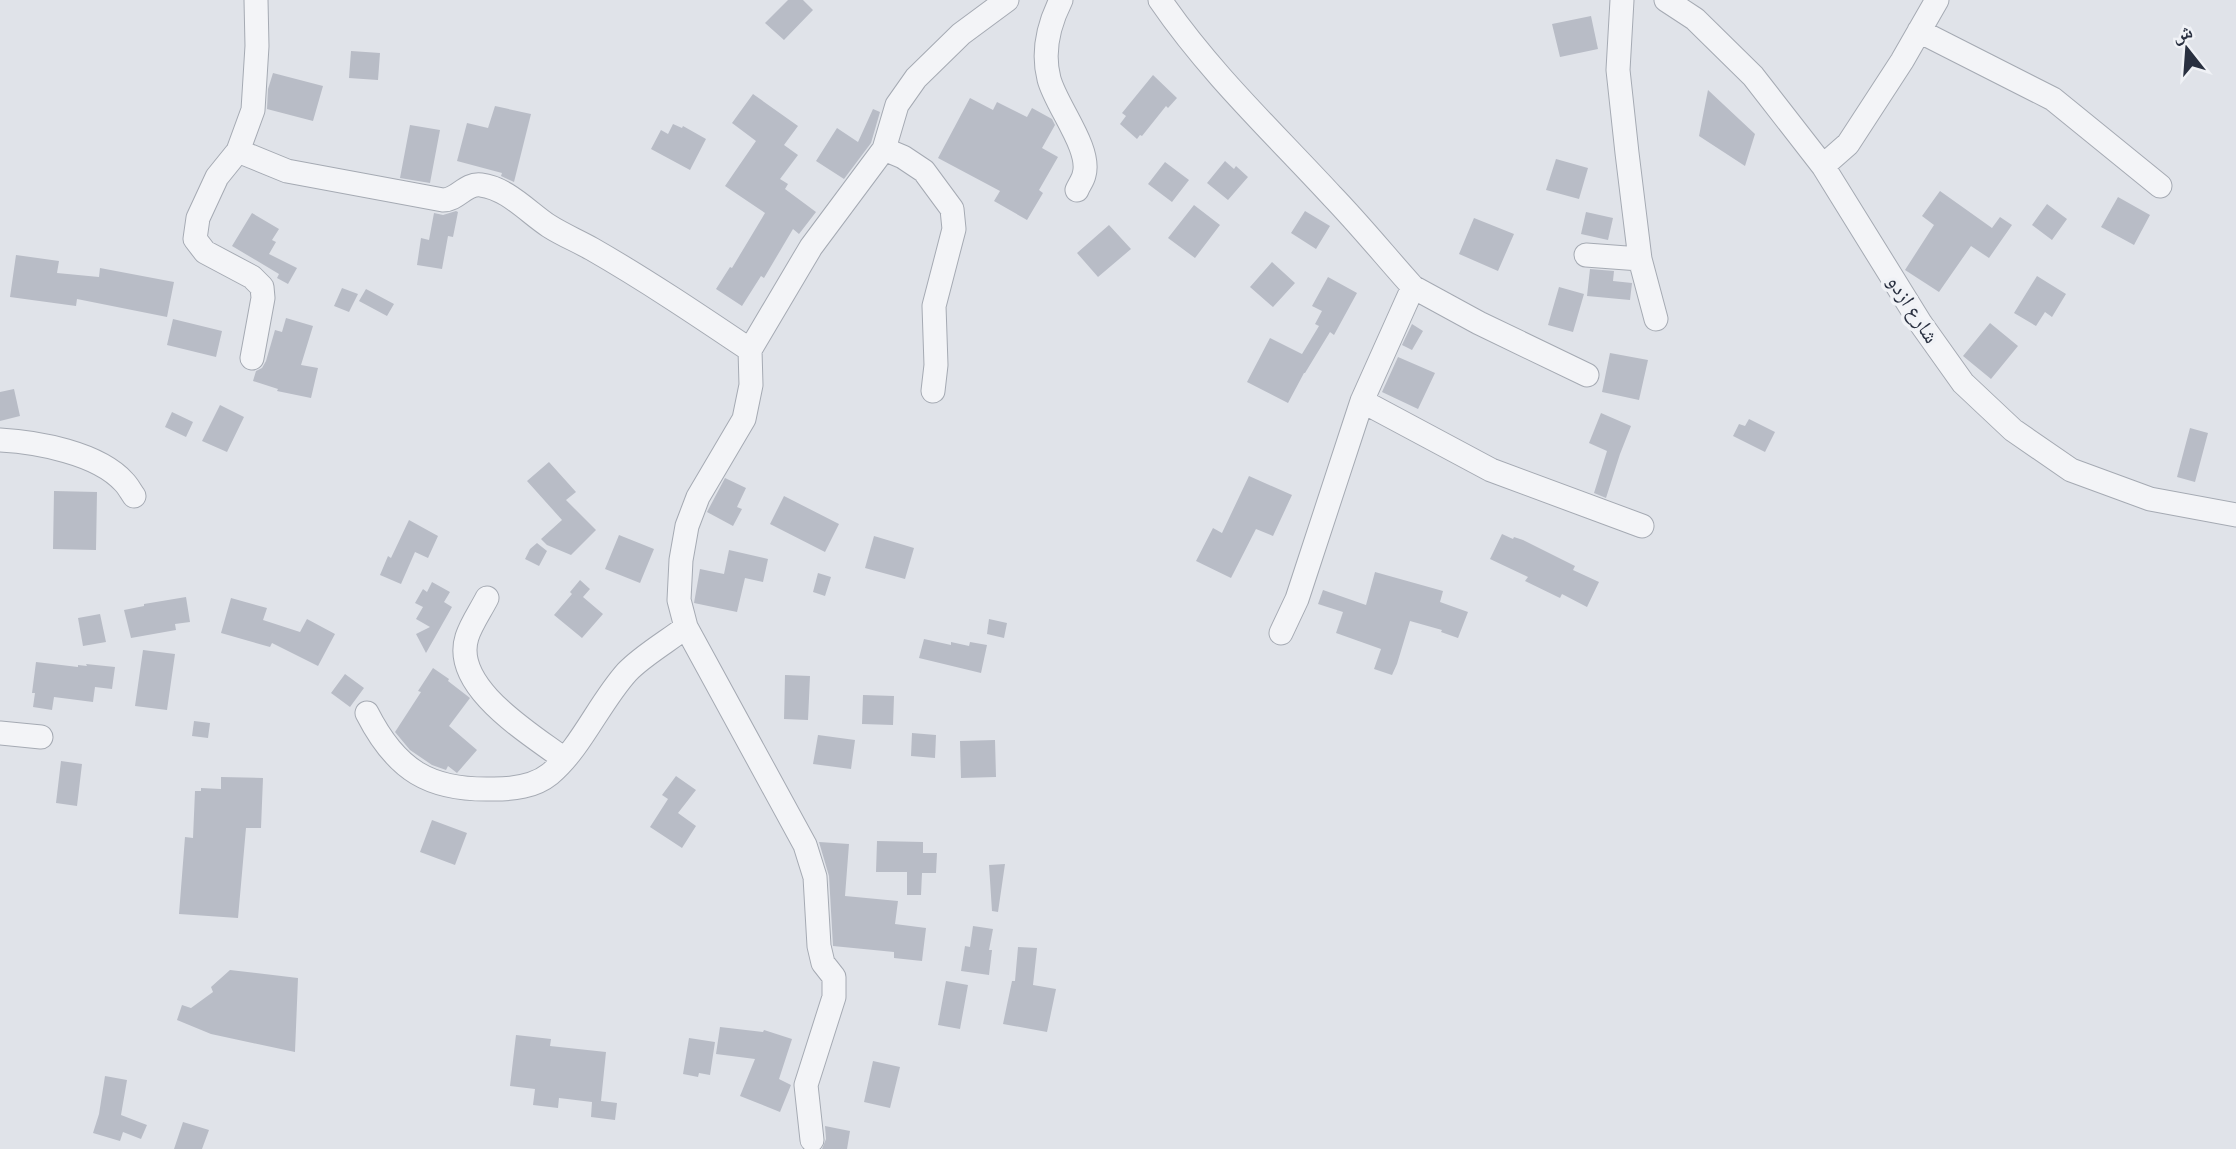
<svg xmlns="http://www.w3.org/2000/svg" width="2236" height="1149" viewBox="0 0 2236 1149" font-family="Signika,'Noto Naskh Arabic',sans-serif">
<rect width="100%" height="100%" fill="#e0e3e9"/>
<path fill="#b8bcc6" d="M788 0H803L813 10 784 40 765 23Z
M1591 16 1598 49 1560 57 1552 24Z
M351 51 380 53 378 80 349 78Z
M273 73 323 86 313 121 267 109 268 89Z
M1153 75 1177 98 1168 108 1166 106 1142 136 1140 135 1137 139 1120 124 1126 116 1122 113Z
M1708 90 1755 134 1745 166 1699 136Z
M753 94 798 126 784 145 798 155 780 179 788 184 785 189 816 212 799 234 793 229 764 278 761 276 742 306 716 289 730 267 732 268 765 213 725 186 756 141 732 123Z
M970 98 993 110 997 102 1027 117 1032 108 1052 119 1055 125 1042 148 1058 157 1039 190 1043 193 1027 220 994 201 1000 191 938 158Z
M495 106 531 114 514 182 501 176 502 173 457 161 467 123 488 128Z
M873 109 880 112 871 143 844 179 816 161 837 128 858 142Z
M673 124 682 128 683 126 706 139 690 170 651 149 661 130 668 134Z
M410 125 440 130 430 183 400 178Z
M1556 159 1588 168 1579 199 1546 190Z
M1225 161 1234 169 1236 166 1248 177 1228 200 1207 183Z
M1165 162 1189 180 1172 202 1148 184Z
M1940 191 1992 228 2000 217 2012 225 1989 258 1971 246 1939 292 1905 270 1934 225 1922 216Z
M2118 197 2150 215 2134 245 2101 227Z
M2047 204 2067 219 2052 240 2032 225Z
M1194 205 1220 225 1195 258 1168 238Z
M456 211 458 212 453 237 448 236 442 269 417 265 421 238 429 240 434 213 443 215Z
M1305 211 1330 226 1316 249 1291 233Z
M1586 212 1613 218 1608 240 1581 234Z
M252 213 279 229 272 240 276 242 269 254 297 268 288 284 277 278 279 274 232 246Z
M1474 218 1514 234 1498 271 1459 254Z
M1109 225 1131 249 1098 277 1077 253Z
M16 255 59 261 57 273 99 277 100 268 174 282 167 317 77 299 76 306 10 297Z
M1272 262 1295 283 1273 307 1250 287Z
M1590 269 1614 271 1613 281 1632 283 1630 300 1587 296Z
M2037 276 2066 294 2052 317 2045 312 2036 326 2014 313Z
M1328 277 1357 293 1334 335 1330 332 1305 373H1304L1288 403 1247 382 1270 338 1302 354 1319 326 1315 324 1322 311 1312 306Z
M1559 287 1584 294 1573 332 1548 325Z
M342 288 358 294 349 312 334 306Z
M366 289 394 304 387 316 359 301Z
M286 318 313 326 301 365 318 368 311 398 277 391 278 389 253 381 256 371 262 368 266 361 275 330 282 332Z
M173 319 222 331 216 357 167 345Z
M1990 323 2018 346 1991 379 1963 356Z
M1412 324 1423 331 1412 350 1402 345Z
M1610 353 1648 360 1639 400 1602 392Z
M1398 357 1435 373 1418 409 1382 392Z
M14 389 20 416 0 421V392Z
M220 405 244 417 227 452 202 441Z
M172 412 193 422 186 437 165 427Z
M1601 413 1631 426 1620 454 1606 498 1594 493 1607 451 1589 443Z
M1749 419 1775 432 1765 452 1733 436 1739 424 1745 426Z
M2190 428 2208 433 2195 482 2177 477Z
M549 462 576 492 566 500 596 530 571 555 547 545 541 539 562 520 527 481Z
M1249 476 1292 495 1273 536 1256 529 1231 578 1196 561 1213 528 1222 533Z
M725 478 746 488 737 507 742 509 733 526 707 512Z
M54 491 97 492 96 550 53 549Z
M784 496 839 524 825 552 770 524Z
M409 520 438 536 428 558 415 552 401 584 380 575 388 556 391 558Z
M1502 534 1513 539 1514 537 1523 540 1575 566 1573 570 1599 582 1587 607 1562 594 1560 598 1525 581 1528 577 1490 559Z
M619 535 654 549 640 583 605 569Z
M874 536 914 548 905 579 865 568Z
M537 543 547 551 539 566 525 559 530 549Z
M729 550 768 559 763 582 745 578 737 612 694 603 700 569 724 574Z
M1375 572 1443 591 1440 602 1468 612 1458 638 1441 632 1442 630 1410 621 1397 664 1392 675 1374 669 1381 649 1336 633 1343 612 1318 604 1323 590 1366 605Z
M818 573 831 577 825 596 813 592Z
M580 580 590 589 583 597 603 614 582 638 554 615 572 594 570 592Z
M432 582 450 592 444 602 452 607 426 653 416 634 430 627 416 619 423 607 415 603 423 589 427 592Z
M186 597 190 622 175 624 176 630 131 638 124 610 144 606V604Z
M231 598 267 608 263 620 300 632 307 619 335 634 318 666 272 643 270 647 221 633Z
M100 614 106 642 83 646 78 618Z
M989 619 1007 623 1004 638 987 634Z
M924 639 951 645V642L969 646 970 642 987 645 981 673 919 658Z
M143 650 175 654 167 710 135 706Z
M36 662 78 667V665L87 666 86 664 115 667 112 689 95 687 93 702 54 697 52 710 33 707 35 693H32Z
M433 668 449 679 448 681 470 698 449 726 477 750 457 773 448 766 446 770 432 765 410 750 395 732 421 692 418 691Z
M345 674 364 688 350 707 331 693Z
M785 675 810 676 808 720 784 719Z
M863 695 894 696 893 725 862 724Z
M194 721 210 723 208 738 192 736Z
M912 733 936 735 935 758 911 756Z
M818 735 855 740 851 769 813 764Z
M995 740 996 777 961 778 960 741Z
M61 761 82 764 77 806 56 803Z
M676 776 696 790 678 813 696 826 682 848 650 827 668 799 662 795Z
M221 777 263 778 261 828H246L238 918 179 914 185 837 193 838 195 791H201V788L221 789Z
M432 820 467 833 455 865 420 852Z
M877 841 923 842V853H937L936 873H922L921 895H907V872H876Z
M819 842 849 844 845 896 898 901 895 924 926 928 922 961 894 958V952L833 946 829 876Z
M1005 864 998 912 992 911 989 865Z
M973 926 993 929 989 950H992L989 975 961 971 965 946 970 947Z
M1018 947 1037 948 1033 985 1056 989 1047 1032 1003 1024 1012 981H1015Z
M230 970 298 978 295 1052 211 1034 177 1020 182 1005 191 1008 213 992 211 987Z
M946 981 968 985 960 1029 938 1025Z
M720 1027 763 1032 764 1030 792 1039 779 1079 791 1085 780 1112 740 1096 755 1059 716 1054Z
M516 1035 551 1039 550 1046 606 1052 601 1101 617 1103 615 1120 591 1117 592 1102 559 1098 558 1108 533 1105 535 1089 510 1086Z
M689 1038 715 1042 710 1075 699 1073 698 1077 683 1074Z
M873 1061 900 1067 890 1108 864 1102Z
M105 1076 127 1080 121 1115 147 1125 141 1139 123 1132 120 1141 93 1133 99 1114Z
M183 1122 209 1130 202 1149H174Z
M825 1126 850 1131 847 1149H822L826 1139Z"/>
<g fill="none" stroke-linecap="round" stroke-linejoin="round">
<g stroke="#a5aab3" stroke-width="25">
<path id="minor" d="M1061 0C1049 24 1042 52 1049 79 1056 106 1092 149 1084 175 1083 180 1079 185 1077 190
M1160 0C1210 73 1272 131 1332 196 1360 225 1386 257 1413 287L1362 401 1297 599 1281 633
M1622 0 1618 70 1627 153 1640 259 1656 319
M1666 0 1695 19 1753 76 1823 166 1921 324 1963 383 2013 430 2071 470 2150 499 2236 515
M1919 31 2053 99 2160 186
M884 149 903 157 924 171 952 209 954 229 934 306 936 365 933 391
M238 151 287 171 443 200C458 200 465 183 481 185 507 188 529 213 549 226 563 235 578 241 592 249 646 280 698 315 750 350
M1823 166 1848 144 1902 61 1937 0
M1586 255 1640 259
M1413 287 1479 323 1587 375
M252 358 263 298 262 287 252 277 205 252 195 239 198 218 217 177 238 151 253 110 257 46 256 0
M1362 401 1491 470 1642 526
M0 440C37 442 98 453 124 482 128 486 131 492 134 496
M487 598C481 610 471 624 467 637 451 687 531 734 564 759
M367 713C396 770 429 791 494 789 513 789 534 787 550 774 581 748 599 703 627 672 642 656 668 641 686 627
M0 733 41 737
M812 1140 806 1085 834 997V977L823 963 819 946 815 877 805 845 686 627 679 600 681 560 687 526 698 497 744 419 751 385 750 350 811 247 884 149 897 105 916 78 961 34 1007 0"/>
</g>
<use href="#minor" stroke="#f3f4f7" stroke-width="23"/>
</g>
<g text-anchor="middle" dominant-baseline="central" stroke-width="7" stroke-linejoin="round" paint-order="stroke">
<g font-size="21" fill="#293040" stroke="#f0f2f6">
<text transform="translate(1913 309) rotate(57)">شارع ازدو</text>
</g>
</g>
<g transform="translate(2187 49) rotate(343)" stroke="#f0f2f6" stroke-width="5" paint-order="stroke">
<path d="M0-5L12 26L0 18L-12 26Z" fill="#293040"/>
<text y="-10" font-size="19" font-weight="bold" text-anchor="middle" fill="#293040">ش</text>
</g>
</svg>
